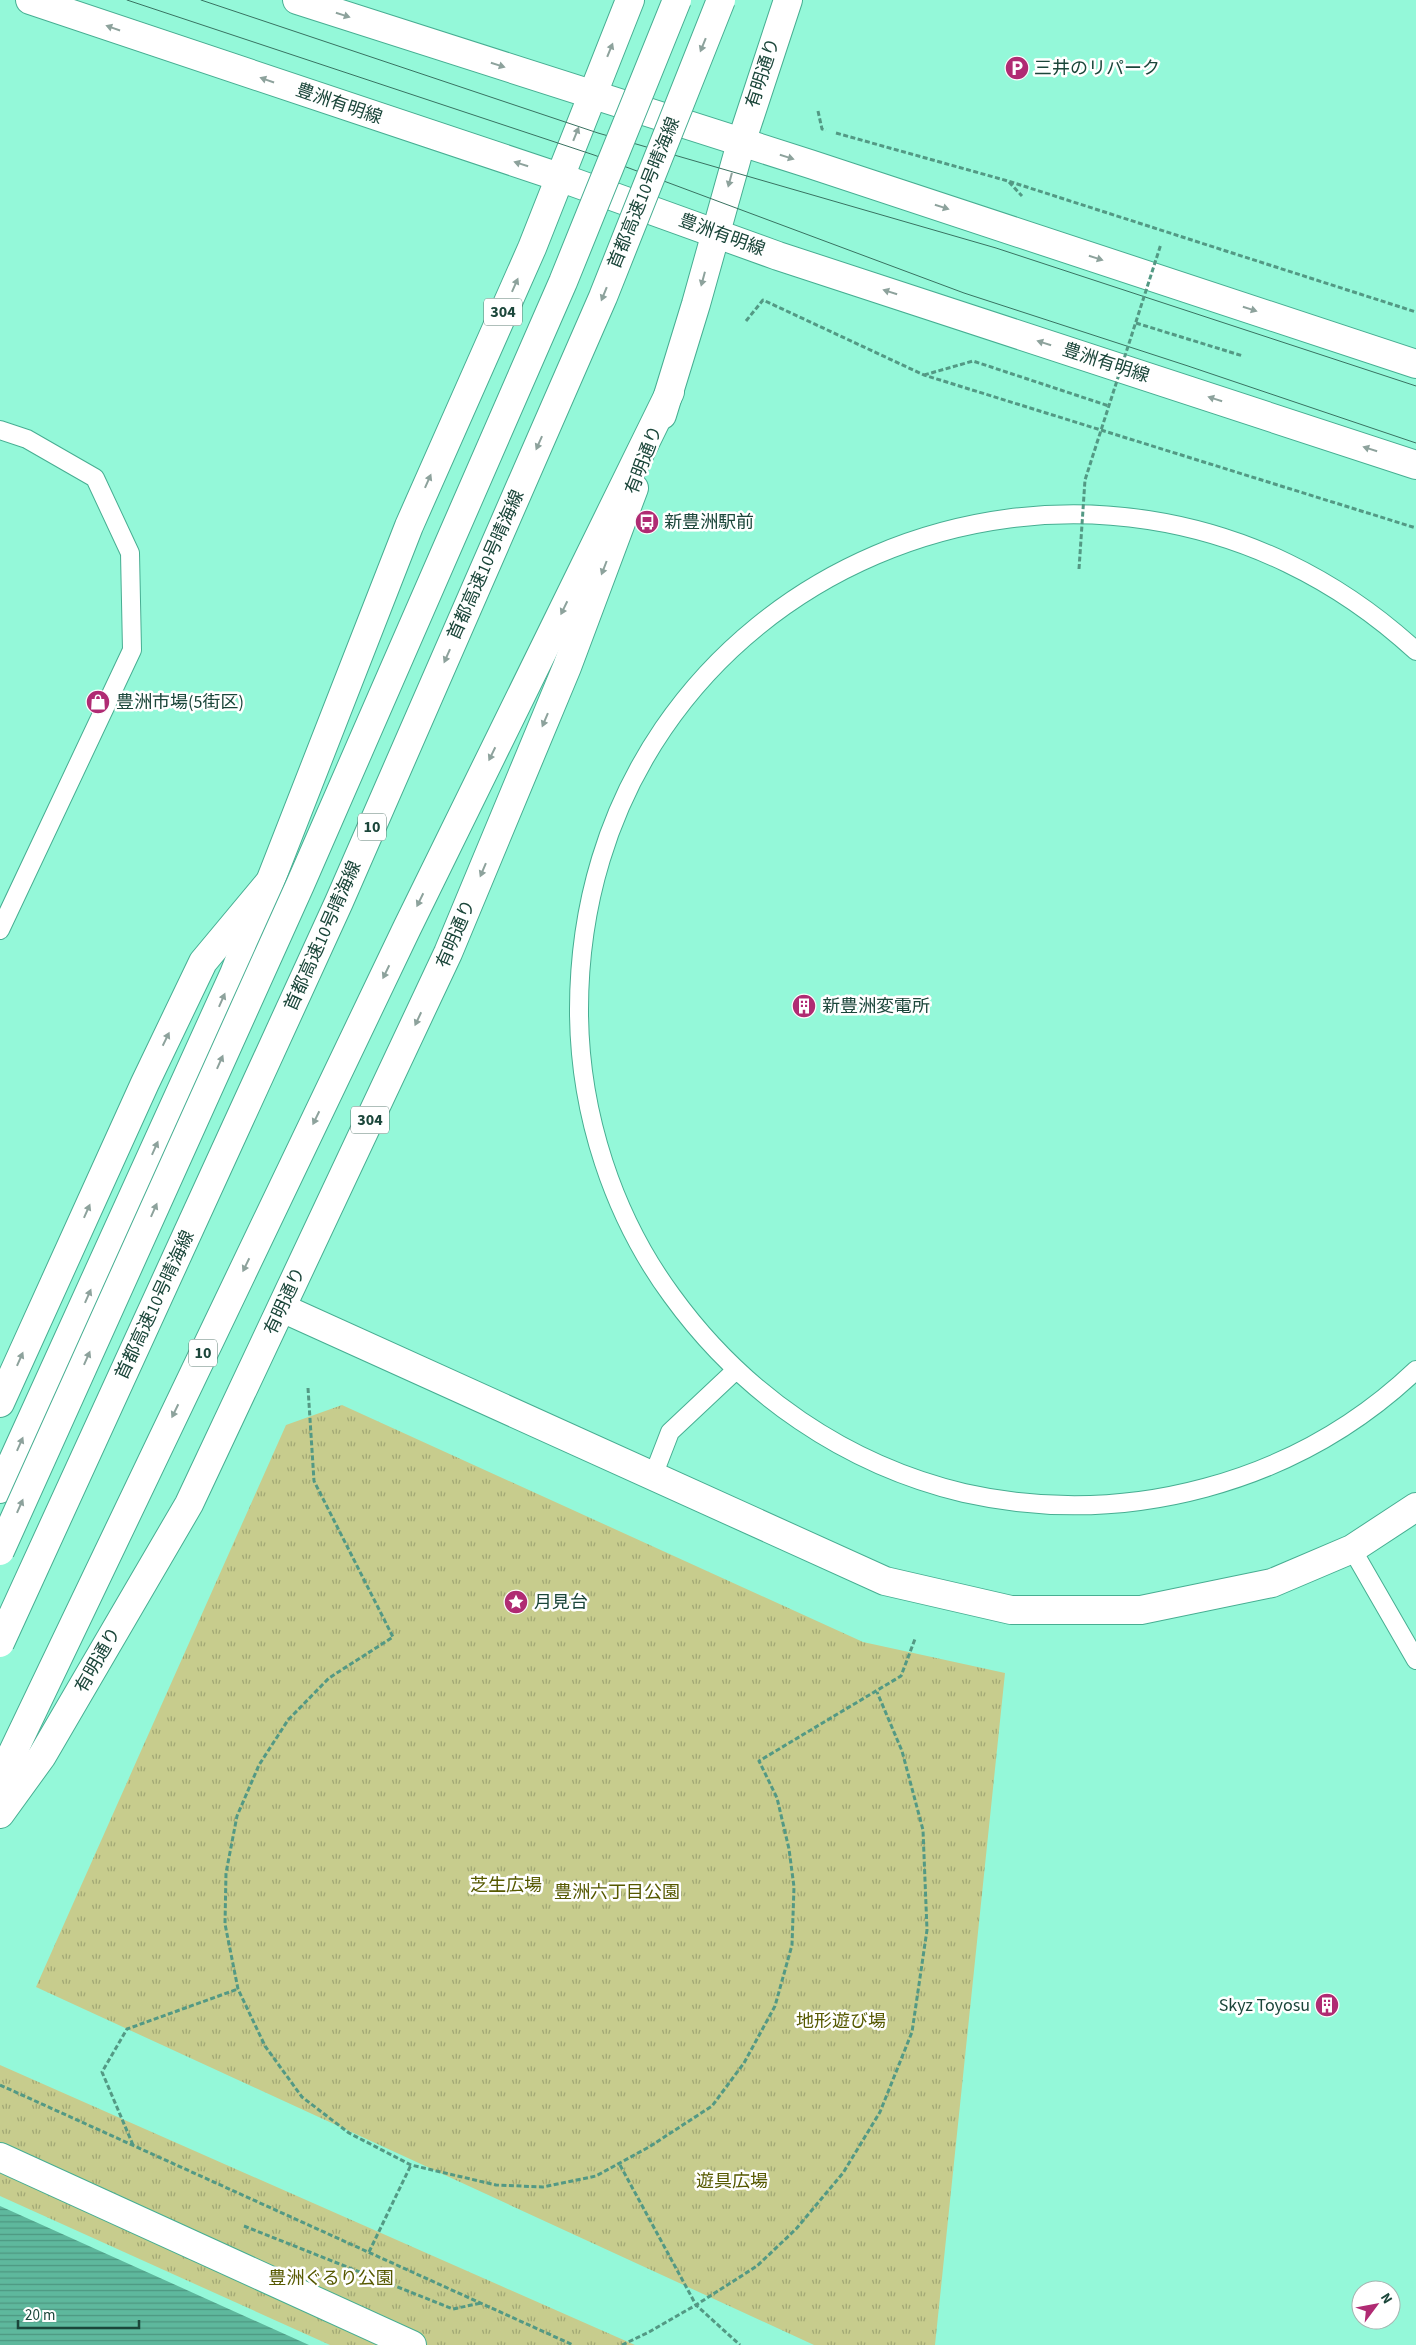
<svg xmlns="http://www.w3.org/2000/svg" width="1416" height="2345" viewBox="0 0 1416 2345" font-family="'Source Sans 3','Noto Sans JP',sans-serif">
<defs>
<pattern id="park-tufts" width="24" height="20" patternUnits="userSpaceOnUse" patternTransform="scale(1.25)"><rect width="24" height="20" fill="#c7cc8d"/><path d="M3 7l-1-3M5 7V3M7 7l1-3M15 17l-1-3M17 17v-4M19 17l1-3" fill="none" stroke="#a1a774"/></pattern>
<pattern id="water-rules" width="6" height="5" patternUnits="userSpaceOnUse" patternTransform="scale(1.25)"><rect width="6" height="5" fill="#5eb89d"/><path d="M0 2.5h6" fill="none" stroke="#4d9781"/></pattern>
</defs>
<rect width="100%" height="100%" fill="#94f8d9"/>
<path fill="url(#park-tufts)" d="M342 1405 863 1642 1005 1673 935 2345H814L36 1987 286 1425Z
M0 2065 635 2345H330L0 2196Z"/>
<path fill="url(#water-rules)" d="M0 2206 309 2345H0Z"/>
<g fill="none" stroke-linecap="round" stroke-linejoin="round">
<g stroke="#47ae92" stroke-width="20">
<path id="lane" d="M0 430 27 439 95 478 130 553 132 650 0 930
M1416 651C1094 354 576 571 579 1014 580 1114 613 1216 672 1296 743 1394 846 1465 964 1493 1125 1529 1296 1484 1416 1370
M653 1476 670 1432 736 1370
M1352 1549 1416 1660"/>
</g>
<g stroke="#47ae92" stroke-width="30">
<path id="street" d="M0 2157 412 2345"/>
</g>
<g stroke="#47ae92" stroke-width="30">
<path id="secondary" d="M30 0 559 177 778 256 1416 465
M297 0 810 164 1416 364
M282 1308 885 1581 1011 1610H1141L1272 1583 1352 1549 1416 1507"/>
</g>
<g stroke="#47ae92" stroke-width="30">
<path id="primary" d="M662 415 696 304 741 143 788 0
M0 1489 234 974 409 526 532 248 630 0
M0 1814 42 1756 189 1504 448 953 567 667 634 488"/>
</g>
<g stroke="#47ae92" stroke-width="30">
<path id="highway" d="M0 1403 145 1083 203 962 268 884
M0 1779 407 928 670 392"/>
</g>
<path stroke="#539984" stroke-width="3" stroke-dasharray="5 2.5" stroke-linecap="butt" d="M818 111 822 129 826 130
M836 133 1008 181 1416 312
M1009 182 1022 196
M746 321 763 300 924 375 1416 528
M1136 323 1243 356
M924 375 973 361 1109 406
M308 1388 314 1481 393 1637 329 1678 288 1720 259 1765 237 1816 226 1873 225 1924 238 1989 265 2046 302 2097 349 2133 411 2165 496 2185 543 2187 596 2176 649 2147 712 2106 744 2063 775 2006 792 1945 794 1887 789 1849 777 1798 759 1761 901 1676 915 1639
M0 2085 573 2345
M133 2145 102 2072 127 2029 238 1989
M620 2165 696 2305 740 2345
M244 2226 453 2309 481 2303
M369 2252 411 2165
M622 2345 649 2332 696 2305 757 2266 796 2229 843 2173 880 2112 912 2032 927 1930 923 1830 902 1751 877 1692"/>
<use href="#lane" stroke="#fff" stroke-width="18"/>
<use href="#street" stroke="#fff" stroke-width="28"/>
<use href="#secondary" stroke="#fff" stroke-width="28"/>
<use href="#primary" stroke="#fff" stroke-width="28"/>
<use href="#highway" stroke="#fff" stroke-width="28"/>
<path stroke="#397261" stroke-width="1" d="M127 0 594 155 964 293 1188 366 1416 443
M201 0 598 133 996 248 1416 386"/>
<g stroke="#47ae92" stroke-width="30" stroke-linecap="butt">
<path id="highway-bridge" d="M0 1551 300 885 563 282 677 0
M0 1643 339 902 603 297 721 0"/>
</g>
<path stroke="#539984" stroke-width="3" stroke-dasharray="5 2.5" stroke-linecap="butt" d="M1079 569 1085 480 1161 244"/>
<use href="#highway-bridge" stroke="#fff" stroke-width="28"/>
</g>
<defs><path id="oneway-solid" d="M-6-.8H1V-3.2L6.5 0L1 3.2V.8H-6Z" transform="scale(1.25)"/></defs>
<g fill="#8da29c">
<use href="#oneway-solid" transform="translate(343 15) rotate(18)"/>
<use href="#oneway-solid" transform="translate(113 28) rotate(-161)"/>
<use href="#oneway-solid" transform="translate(703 45) rotate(112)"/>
<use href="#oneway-solid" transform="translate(610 50) rotate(-68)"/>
<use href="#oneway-solid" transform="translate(498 65) rotate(18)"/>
<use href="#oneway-solid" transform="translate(267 80) rotate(-161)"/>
<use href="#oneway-solid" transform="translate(576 134) rotate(-68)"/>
<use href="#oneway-solid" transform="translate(787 157) rotate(17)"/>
<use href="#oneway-solid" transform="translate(521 164) rotate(-162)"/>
<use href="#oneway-solid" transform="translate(730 180) rotate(105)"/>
<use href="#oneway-solid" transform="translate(942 207) rotate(18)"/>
<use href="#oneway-solid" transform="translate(1096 258) rotate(18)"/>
<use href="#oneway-solid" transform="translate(703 279) rotate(105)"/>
<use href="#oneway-solid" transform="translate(515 285) rotate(-66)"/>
<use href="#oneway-solid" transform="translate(890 292) rotate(-162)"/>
<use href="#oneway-solid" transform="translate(604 294) rotate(112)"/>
<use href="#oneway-solid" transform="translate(1250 309) rotate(18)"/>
<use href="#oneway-solid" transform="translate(1044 343) rotate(-162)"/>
<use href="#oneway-solid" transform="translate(1215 399) rotate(-162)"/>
<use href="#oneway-solid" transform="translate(539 443) rotate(114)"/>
<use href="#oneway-solid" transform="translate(1370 449) rotate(-162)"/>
<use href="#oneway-solid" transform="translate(428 481) rotate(-66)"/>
<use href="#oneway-solid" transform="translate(604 568) rotate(111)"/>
<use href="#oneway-solid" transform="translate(564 608) rotate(116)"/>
<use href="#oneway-solid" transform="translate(447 656) rotate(114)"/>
<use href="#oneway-solid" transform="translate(545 720) rotate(113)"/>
<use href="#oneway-solid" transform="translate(492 754) rotate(116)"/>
<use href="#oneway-solid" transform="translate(483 870) rotate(113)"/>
<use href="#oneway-solid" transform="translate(420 900) rotate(116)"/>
<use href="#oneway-solid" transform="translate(386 972) rotate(116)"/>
<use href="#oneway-solid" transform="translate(222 1000) rotate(-66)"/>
<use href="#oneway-solid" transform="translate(418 1019) rotate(115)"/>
<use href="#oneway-solid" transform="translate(166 1039) rotate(-64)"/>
<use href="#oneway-solid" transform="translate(220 1062) rotate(-66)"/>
<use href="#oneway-solid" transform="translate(316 1118) rotate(116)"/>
<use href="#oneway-solid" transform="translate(155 1148) rotate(-66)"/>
<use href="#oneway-solid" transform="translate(154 1210) rotate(-66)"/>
<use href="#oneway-solid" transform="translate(87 1211) rotate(-66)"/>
<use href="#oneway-solid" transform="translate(246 1265) rotate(116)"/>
<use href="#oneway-solid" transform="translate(88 1296) rotate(-66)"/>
<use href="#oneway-solid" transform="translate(87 1358) rotate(-66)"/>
<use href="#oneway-solid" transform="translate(20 1359) rotate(-66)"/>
<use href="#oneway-solid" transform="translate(175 1411) rotate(116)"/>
<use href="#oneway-solid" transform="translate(20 1444) rotate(-66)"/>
<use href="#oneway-solid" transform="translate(20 1506) rotate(-66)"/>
</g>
<defs>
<g id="parking-disc" transform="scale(1.25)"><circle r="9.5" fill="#b02b73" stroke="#fff"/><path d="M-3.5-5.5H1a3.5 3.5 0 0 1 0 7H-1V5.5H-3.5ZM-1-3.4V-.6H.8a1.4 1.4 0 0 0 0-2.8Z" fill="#fff"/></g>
<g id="bus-disc" transform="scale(1.25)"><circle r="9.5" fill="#b02b73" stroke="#fff"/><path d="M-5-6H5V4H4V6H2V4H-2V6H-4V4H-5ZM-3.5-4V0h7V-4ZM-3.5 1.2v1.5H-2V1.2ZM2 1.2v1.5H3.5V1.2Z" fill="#fff"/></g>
<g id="shop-disc" transform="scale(1.25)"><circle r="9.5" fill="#b02b73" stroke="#fff"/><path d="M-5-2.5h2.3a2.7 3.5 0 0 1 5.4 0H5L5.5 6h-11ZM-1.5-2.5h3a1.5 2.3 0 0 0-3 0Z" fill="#fff"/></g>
<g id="building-disc" transform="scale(1.25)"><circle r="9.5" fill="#b02b73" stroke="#fff"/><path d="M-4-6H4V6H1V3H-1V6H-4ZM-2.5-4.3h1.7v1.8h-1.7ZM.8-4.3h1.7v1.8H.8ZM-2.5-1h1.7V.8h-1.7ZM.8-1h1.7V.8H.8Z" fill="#fff"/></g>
<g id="sight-disc" transform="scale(1.25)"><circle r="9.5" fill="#b02b73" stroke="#fff"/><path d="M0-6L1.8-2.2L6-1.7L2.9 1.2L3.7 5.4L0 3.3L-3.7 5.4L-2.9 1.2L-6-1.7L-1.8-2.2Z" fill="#fff"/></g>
</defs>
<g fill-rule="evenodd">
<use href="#parking-disc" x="1017" y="68"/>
<use href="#bus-disc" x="647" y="522"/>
<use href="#shop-disc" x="98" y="702"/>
<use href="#building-disc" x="804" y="1006"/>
<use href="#sight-disc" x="516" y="1602"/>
<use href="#building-disc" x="1327" y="2005"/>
</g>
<g text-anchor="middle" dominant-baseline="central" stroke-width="5" stroke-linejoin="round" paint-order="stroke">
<g fill="#fff" stroke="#5f7e75" stroke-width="1">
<rect x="484" y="298.5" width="38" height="27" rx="4"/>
<rect x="358" y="813.5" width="28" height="27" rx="4"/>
<rect x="351" y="1106.5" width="38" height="27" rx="4"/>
<rect x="189" y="1339.5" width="28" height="27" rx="4"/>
</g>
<g font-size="16" font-weight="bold" fill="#1b463a">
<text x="503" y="312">304</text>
<text x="372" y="827">10</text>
<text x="370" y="1120">304</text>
<text x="203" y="1353">10</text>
</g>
<g font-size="18" fill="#1b463a" stroke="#fff" text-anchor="start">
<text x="1034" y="68">三井のリパーク</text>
<text x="664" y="522">新豊洲駅前</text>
<text x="116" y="702">豊洲市場(5街区)</text>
<text x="822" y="1006">新豊洲変電所</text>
<text x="534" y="1602">月見台</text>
<text x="1310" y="2005" text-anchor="end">Skyz Toyosu</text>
</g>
<g font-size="18" fill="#1b463a" stroke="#fff">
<text transform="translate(763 73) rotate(-72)">有明通り</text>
<text transform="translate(339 104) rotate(19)">豊洲有明線</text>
<text transform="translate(644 193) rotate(-68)">首都高速10号晴海線</text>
<text transform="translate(722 235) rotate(20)">豊洲有明線</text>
<text transform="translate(1106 363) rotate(18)">豊洲有明線</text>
<text transform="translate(644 460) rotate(-69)">有明通り</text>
<text transform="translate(486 565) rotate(-66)">首都高速10号晴海線</text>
<text transform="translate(456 934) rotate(-67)">有明通り</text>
<text transform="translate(323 936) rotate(-66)">首都高速10号晴海線</text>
<text transform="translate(285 1301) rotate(-65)">有明通り</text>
<text transform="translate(155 1305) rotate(-65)">首都高速10号晴海線</text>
<text transform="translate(98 1660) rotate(-60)">有明通り</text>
</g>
<g font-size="18" fill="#565900" stroke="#fff">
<text x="506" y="1885">芝生広場</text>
<text x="617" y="1892">豊洲六丁目公園</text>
<text x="841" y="2021">地形遊び場</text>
<text x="732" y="2181">遊具広場</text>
<text x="331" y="2278">豊洲ぐるり公園</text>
</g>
</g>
<g transform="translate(1376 2305) rotate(58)"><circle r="24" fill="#ffffff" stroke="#a4b5b0"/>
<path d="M0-4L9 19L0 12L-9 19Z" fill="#b02b73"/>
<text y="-8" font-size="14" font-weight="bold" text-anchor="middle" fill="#1b463a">N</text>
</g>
<path d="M18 2320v8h121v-8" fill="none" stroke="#1b463a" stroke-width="2.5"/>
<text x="25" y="2320" font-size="15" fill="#1b463a" stroke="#ffffff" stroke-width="4" paint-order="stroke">20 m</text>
</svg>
